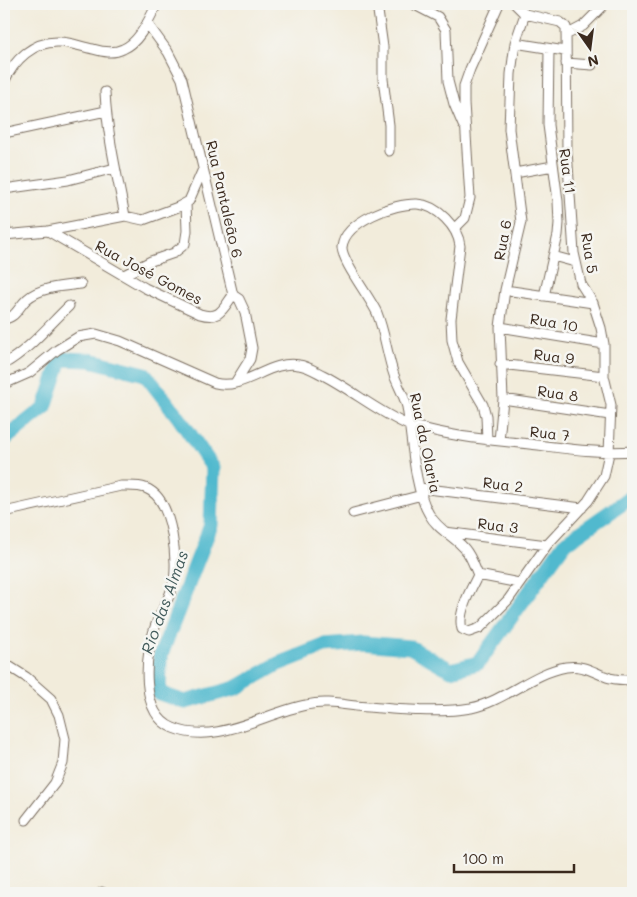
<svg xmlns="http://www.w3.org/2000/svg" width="637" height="897" viewBox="0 0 637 897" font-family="Mali,sans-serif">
<rect width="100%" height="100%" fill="#f6f6f2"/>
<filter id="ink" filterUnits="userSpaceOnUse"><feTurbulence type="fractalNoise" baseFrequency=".02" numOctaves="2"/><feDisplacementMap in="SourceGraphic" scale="10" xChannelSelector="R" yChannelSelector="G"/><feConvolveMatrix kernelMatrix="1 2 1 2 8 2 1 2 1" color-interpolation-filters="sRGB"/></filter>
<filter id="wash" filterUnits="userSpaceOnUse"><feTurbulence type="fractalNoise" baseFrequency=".0096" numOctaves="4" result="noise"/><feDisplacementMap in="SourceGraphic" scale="20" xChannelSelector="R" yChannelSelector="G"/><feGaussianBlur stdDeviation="1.12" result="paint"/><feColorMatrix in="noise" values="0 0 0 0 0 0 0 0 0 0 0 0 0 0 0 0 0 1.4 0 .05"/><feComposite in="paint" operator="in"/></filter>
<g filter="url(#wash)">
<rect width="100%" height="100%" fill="#f2ecdb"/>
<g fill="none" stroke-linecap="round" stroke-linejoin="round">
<path stroke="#51b9ce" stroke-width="15" d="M4 440 45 407 61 359 90 360 145 374 179 418 213 468 211 525 160 657 159 693 185 702 236 688 278 664 324 646 363 643 410 647 451 670 478 663 564 544 633 496"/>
</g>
</g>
<g filter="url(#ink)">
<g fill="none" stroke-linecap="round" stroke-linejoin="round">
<g stroke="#7b6e60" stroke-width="11">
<path id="minor" d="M377 4 383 47V79L389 125V151
M413 4 438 17 446 30 448 81 454 104 463 125
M147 23 168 52 182 79 233 295 239 299 245 312 252 348 250 359 235 383
M566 35 583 26 605 4
M515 43 565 51
M566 63 592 65
M4 82C14 60 33 41 59 42 70 42 82 47 93 49 103 52 113 54 123 49 140 42 149 19 157 4
M105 92C107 134 117 175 125 216
M4 133 106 111
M515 173 553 166
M4 189 68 180 115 168
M4 223 6 234
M455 228 465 218 470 198 464 103V86L470 69 499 4
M48 231 145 288 200 314C220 320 223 309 233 295
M4 235 48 231 125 216 143 220 178 207 189 201 203 169
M553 256 575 262
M124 275 151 261 174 253 185 244 187 231 186 203
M505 290 593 303
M544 296 558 235 559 223 558 201 548 125 549 49
M4 319C17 317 18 307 27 299 40 287 64 286 81 284
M500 327 604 344
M4 364C29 350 48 326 69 306
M500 364 604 376
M4 384 29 373 57 350 78 337 96 334 120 341 215 383C244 391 270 359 299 365 307 366 315 371 323 375 352 390 378 412 408 425 414 427 420 428 426 429 457 437 489 440 520 443 558 447 595 454 633 451
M503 399 610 415
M487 440 486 416 483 405 458 362 452 340 451 319 460 246C458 227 437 205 417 204 395 203 345 221 342 247 341 261 370 297 377 313 385 333 387 355 394 375 398 386 404 395 407 407 412 437 414 489 429 514 436 527 449 534 459 543 469 551 473 563 478 575 471 589 457 613 462 629L469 632 480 628 508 600 547 545 588 501 604 476 609 453 611 405 604 376V344L601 328 593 303 581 284 574 253 567 151 566 27 560 22 525 14 515 4
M499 441 503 399 500 327 505 290 521 222 509 129 511 74 515 43 525 14
M420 488 582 508
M4 512 121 486C131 486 143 485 151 491 172 504 179 563 173 585 169 600 160 613 155 627 145 656 139 714 173 728 216 746 264 713 306 705 324 701 339 704 356 706 392 709 436 714 471 708 505 701 532 673 566 667 584 664 594 673 610 678 618 680 626 680 633 680
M353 513 422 495
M445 532 547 545
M478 575 519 583
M4 663 26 677 51 699 59 715 65 739 63 763 55 783 26 820
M102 893V892"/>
</g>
<use href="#minor" stroke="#fff" stroke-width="9"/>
</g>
</g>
<g text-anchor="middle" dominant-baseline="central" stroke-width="5" stroke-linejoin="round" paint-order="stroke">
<g font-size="15" fill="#3b2a1e" stroke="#f6f6f2">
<text transform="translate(568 171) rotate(82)">Rua 11</text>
<text transform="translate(225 199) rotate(77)">Rua Pantaleão 6</text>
<text transform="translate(502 240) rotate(-80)">Rua 6</text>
<text transform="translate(590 253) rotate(81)">Rua 5</text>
<text transform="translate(149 272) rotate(28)">Rua José Gomes</text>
<text transform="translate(554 322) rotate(10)">Rua 10</text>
<text transform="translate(554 356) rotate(7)">Rua 9</text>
<text transform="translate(558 393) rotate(8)">Rua 8</text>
<text transform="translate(550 433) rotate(6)">Rua 7</text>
<text transform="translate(426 443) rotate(78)">Rua da Olaria</text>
<text transform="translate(503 484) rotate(7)">Rua 2</text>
<text transform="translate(498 525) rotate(7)">Rua 3</text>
</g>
<g font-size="16" font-style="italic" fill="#435c5c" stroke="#f6f6f2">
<text transform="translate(164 602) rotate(-70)">Rio das Almas</text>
</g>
</g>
<rect width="637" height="897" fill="none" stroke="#f6f6f2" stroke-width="20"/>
<g transform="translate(590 48) rotate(166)" stroke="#f6f6f2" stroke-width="4" paint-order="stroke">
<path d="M0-4L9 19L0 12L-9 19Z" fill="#3b2a1e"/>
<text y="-8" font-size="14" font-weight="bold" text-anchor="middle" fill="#3b2a1e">N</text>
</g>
<path d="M454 864v8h120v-8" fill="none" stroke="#3b2a1e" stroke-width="2.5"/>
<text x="462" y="864" font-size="15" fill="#3b2a1e" stroke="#f6f6f2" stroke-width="4" paint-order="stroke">100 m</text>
</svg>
